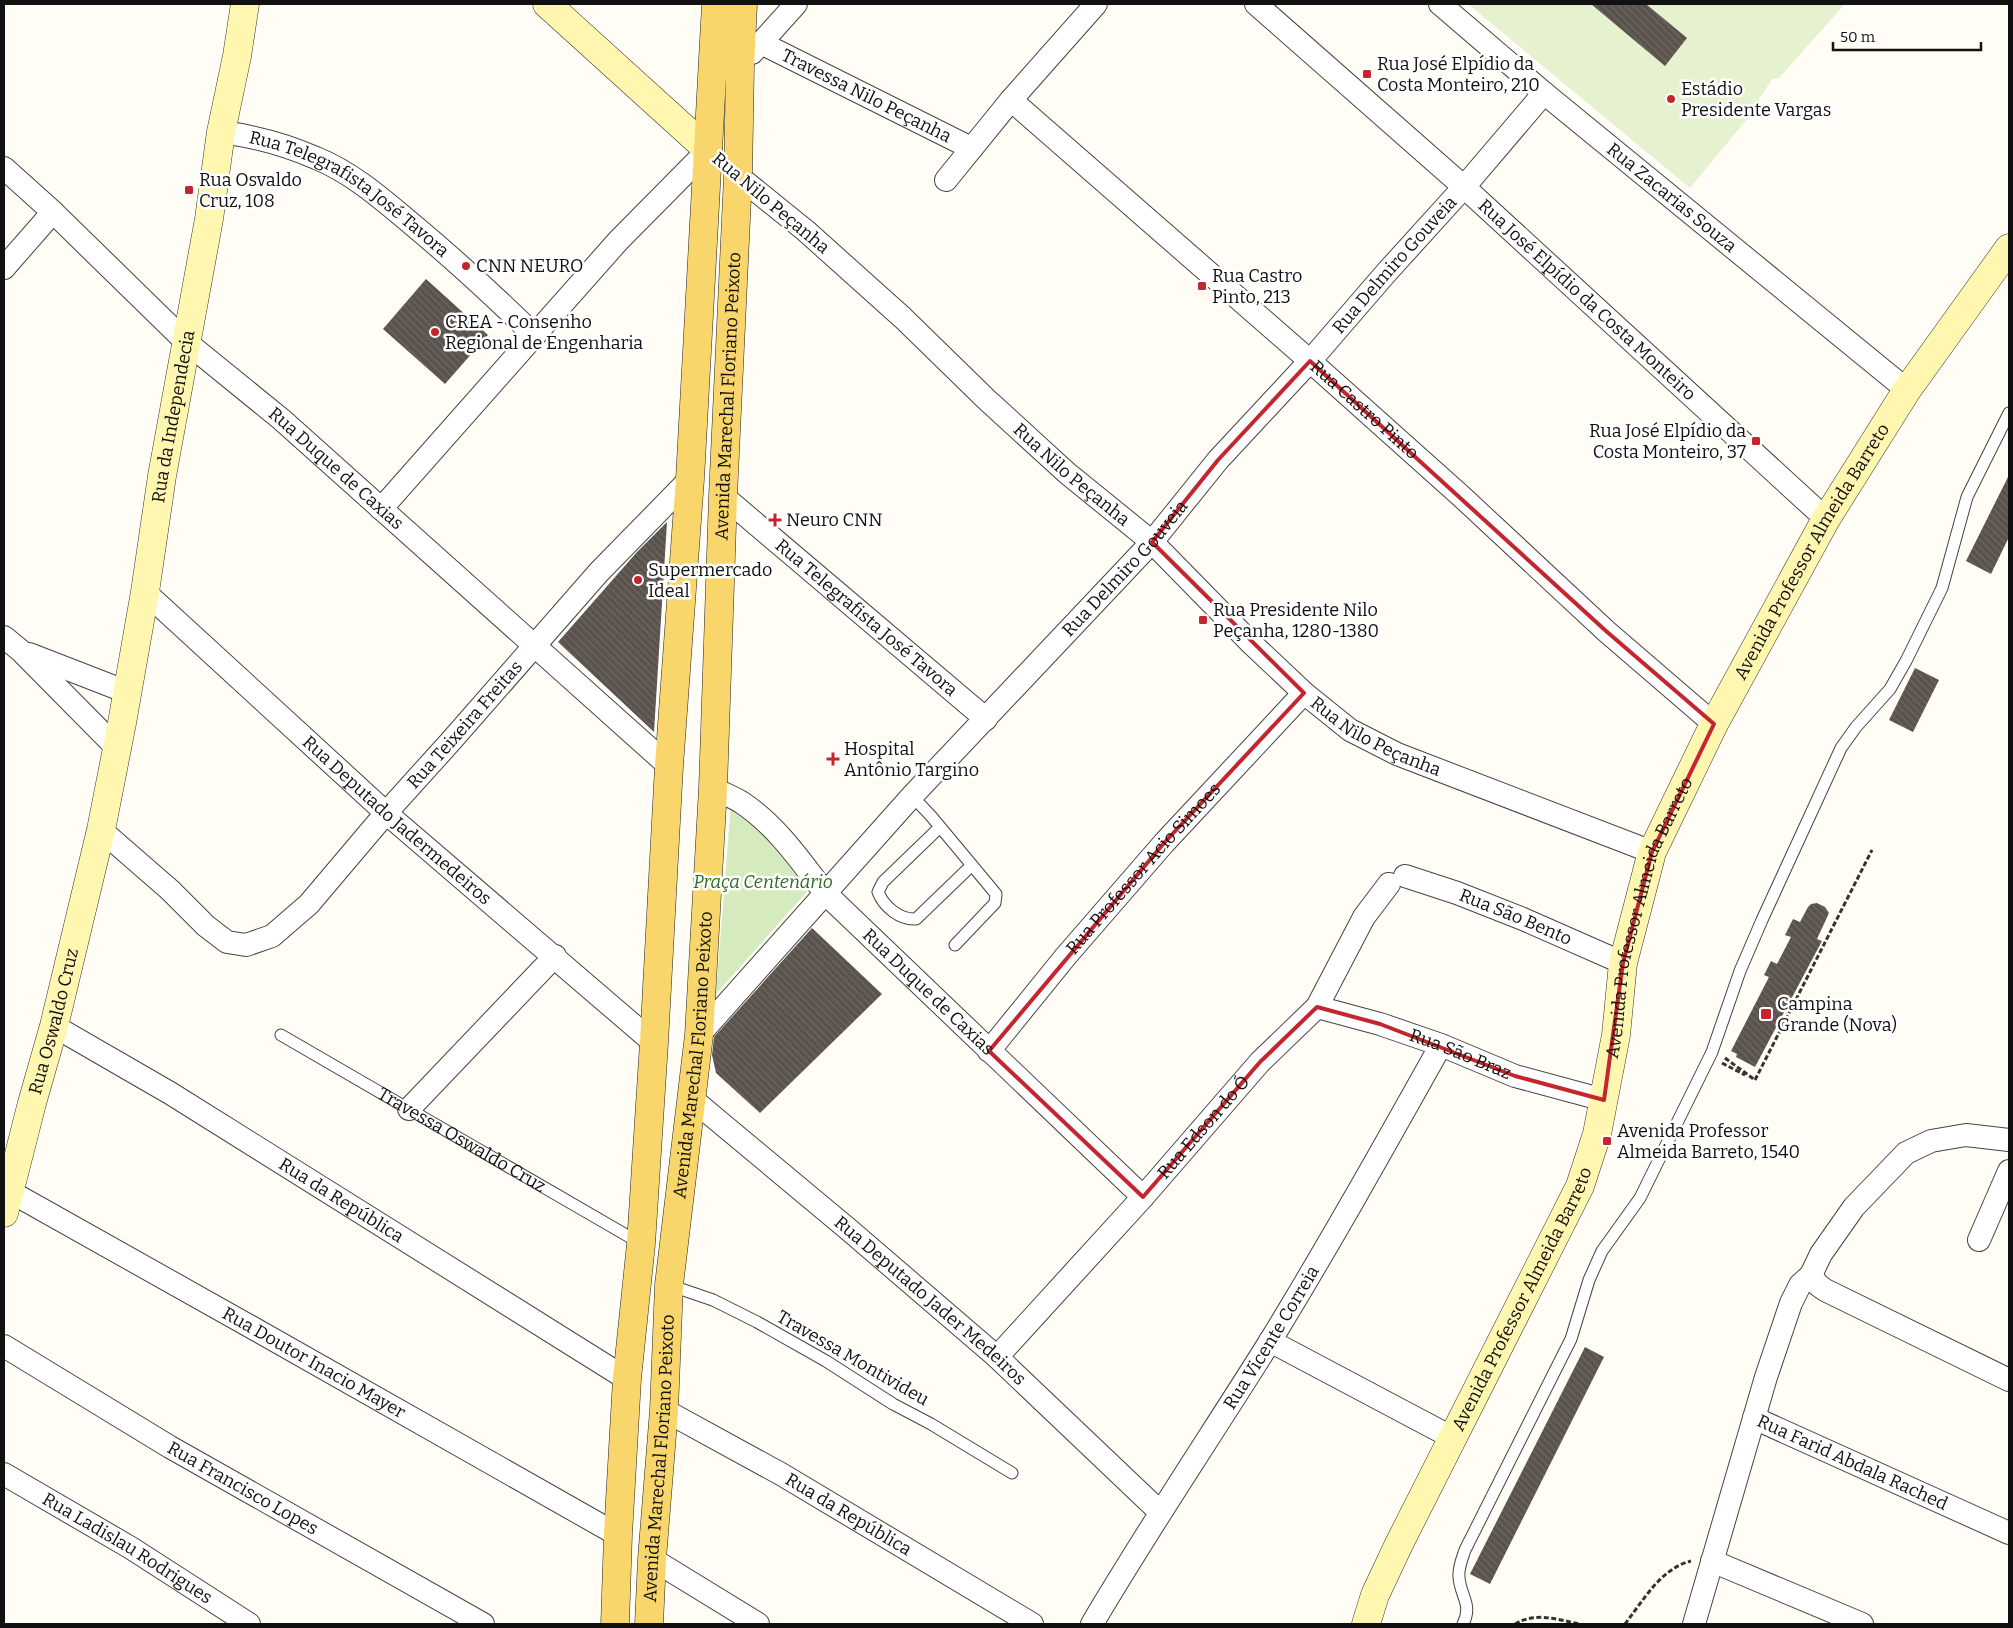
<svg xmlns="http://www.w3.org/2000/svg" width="2013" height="1628" viewBox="0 0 2013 1628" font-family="Bitter,serif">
<defs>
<pattern id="building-back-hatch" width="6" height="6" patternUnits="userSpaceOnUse" patternTransform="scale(1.25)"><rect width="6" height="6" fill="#5a524d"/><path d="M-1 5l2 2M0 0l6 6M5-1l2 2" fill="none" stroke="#6d6662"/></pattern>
</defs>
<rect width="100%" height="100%" fill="#fffdf5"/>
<path fill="#d5ebbd" d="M731 803 820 877 716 994Z"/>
<path fill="#e6f2cf" d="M1468 4H1845L1778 79H1772L1747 119 1690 188Z"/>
<path fill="url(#building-back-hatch)" d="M1591 4H1646L1687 38 1665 66Z
M426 279 488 335 445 384 383 329Z
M2009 475V537L1991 574 1966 561Z
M667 522 654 732 558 642 637 552Z
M1915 668 1939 680 1913 732 1889 720Z
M1817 903 1825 907 1829 913 1817 939 1822 941 1755 1067 1736 1057 1737 1054 1731 1051 1769 977 1764 975 1771 961 1777 964 1791 937 1785 935 1793 919 1800 922 1808 907 1811 904Z
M812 928 882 994 760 1113 716 1073 712 1055 714 1037Z
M1585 1347 1604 1357 1490 1584 1470 1574Z"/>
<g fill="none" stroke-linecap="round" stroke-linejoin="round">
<g stroke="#444" stroke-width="13">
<g id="lane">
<path d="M912 796 931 816 996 894 995 903 955 945"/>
<path d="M940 827 883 882 878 892C884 907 900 920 916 919L971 866"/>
<path id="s1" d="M281 1035 640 1243"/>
<path d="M669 1285 713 1300 757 1322 826 1361 893 1404 931 1424 1012 1473"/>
<path d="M1463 1624C1473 1604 1460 1596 1459 1577 1458 1568 1462 1559 1465 1550L1571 1339 1589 1280 1602 1251 1640 1198 1712 1052 1740 971 1762 920 1841 748 1856 727 1890 689 1906 661 1942 588 1967 497 2009 413"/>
</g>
</g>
<g stroke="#444" stroke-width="24">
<g id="street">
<path id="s2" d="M1256 4 1464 187 1826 519"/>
<path id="s3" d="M1440 4 1544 93 1907 390"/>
<path id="s4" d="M761 43 971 148"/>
<path d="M752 53 796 4"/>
<path id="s5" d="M1011 100 1310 361 1461 496 1606 631 1714 724"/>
<path id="s6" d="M221 132C253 136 286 145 316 158 353 173 383 200 413 225 455 260 495 297 534 335"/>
<path id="s7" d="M4 168 53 212 185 341 281 419 669 766"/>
<path id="s8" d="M738 176 806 231 903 318 986 399 1067 473 1152 542 1252 644 1304 693 1350 730 1397 754 1652 852"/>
<path d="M946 180 1011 100 1096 4"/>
<path d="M4 268 53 212"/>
<path id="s9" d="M723 496 986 719"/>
<path d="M381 509 618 241 708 150"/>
<path id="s10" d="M145 592 386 813 654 1043"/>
<path d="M4 637 21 651 117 748"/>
<path d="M29 654 127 692"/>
<path id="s11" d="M713 788C722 793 733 797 741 802 776 825 800 860 825 893L1143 1197"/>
<path id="s12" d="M101 830 170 890 206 926 227 942 246 945 272 936 309 904 386 813 451 741 599 572 690 479"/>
<path id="s13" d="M1405 876 1457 893 1523 919 1623 963"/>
<path id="s14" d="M1317 1007 1380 1024 1441 1045 1515 1076 1604 1100"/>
<path id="s15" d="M54 1026 170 1093 627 1379"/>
<path id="s16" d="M699 1035 912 796 1152 542 1218 460 1310 361 1386 273 1464 187 1544 93"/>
<path id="s17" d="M989 1051 1066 956 1164 843 1304 693"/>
<path id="s18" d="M692 1099 848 1229 997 1357 1160 1512"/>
<path d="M409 1109 555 956"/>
<path d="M2009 1140 1966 1135 1931 1141 1906 1153 1854 1207 1821 1254 1811 1275 1818 1285 1825 1290 2009 1380"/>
<path id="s19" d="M9 1191 260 1332 618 1535"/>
<path d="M1979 1240 2009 1171"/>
<path d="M1270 1341 1453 1438"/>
<path id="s20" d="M4 1346 170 1447 483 1624"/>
<path id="s21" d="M997 1357 1143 1197 1260 1062 1317 1007 1364 917 1389 884"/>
<path id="s22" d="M664 1410 781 1474 1032 1624"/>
<path id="s23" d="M1754 1418 2009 1533"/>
<path id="s24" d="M4 1474 131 1548 249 1624"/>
<path d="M652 1559 758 1624"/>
<path d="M1712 1561 1862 1624"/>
<path id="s25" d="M1092 1624C1148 1529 1210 1437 1269 1343 1329 1245 1385 1145 1441 1045"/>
<path d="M1694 1624 1766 1377 1791 1303 1800 1285 1811 1275"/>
</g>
</g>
<g stroke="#333" stroke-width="29">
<g id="secondary">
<path d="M547 4 708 150"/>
<path id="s26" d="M4 1213 32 1103 54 1026 101 830 122 723 145 592 162 476 209 219 221 132 237 56 245 4"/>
<path id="s27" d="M1366 1624 1375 1595 1399 1544 1580 1186 1597 1134 1616 1035 1623 963 1652 852 1714 724 1826 519 1907 390 2009 248"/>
</g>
</g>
<g stroke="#222" stroke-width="29">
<g id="primary">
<path d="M615 1624 618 1535 627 1379 641 1244 654 1043 669 766 690 479 716 4"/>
<path id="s28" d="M649 1624 652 1559 664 1410 669 1285 699 1035 713 788 723 496 738 176 740 67 743 4"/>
</g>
</g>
<path stroke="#333" stroke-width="3" stroke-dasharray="5 2.5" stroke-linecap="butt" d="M1725 1058 1755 1080
M1722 1063 1745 1075
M1755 1080 1872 850
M1515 1624C1535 1612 1557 1619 1579 1624
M1625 1624C1643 1601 1661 1568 1691 1561"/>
<use href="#lane" stroke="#fff" stroke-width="11"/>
<use href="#street" stroke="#fff" stroke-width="22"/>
<use href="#secondary" stroke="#fff6b0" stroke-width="28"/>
<use href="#primary" stroke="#f9d66b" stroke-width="28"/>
</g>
<path fill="none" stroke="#c4262e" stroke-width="4" stroke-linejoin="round" d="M1310 361 1606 631 1714 724 1652 852 1623 963 1604 1100 1515 1076 1380 1024 1317 1007 1260 1062 1143 1197 989 1051 1164 843 1304 693 1152 542 1218 460Z"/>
<g fill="#c4262e" stroke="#fff" stroke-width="2">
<rect x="1362" y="69" width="10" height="10" rx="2.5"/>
<circle cx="1671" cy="99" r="5"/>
<rect x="184" y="185" width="10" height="10" rx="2.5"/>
<circle cx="466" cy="266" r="5"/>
<rect x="1197" y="281" width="10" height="10" rx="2.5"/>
<circle cx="435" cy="332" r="5"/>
<rect x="1751" y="436" width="10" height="10" rx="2.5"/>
<path d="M772.5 512.5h5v5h5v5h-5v5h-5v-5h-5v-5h5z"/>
<circle cx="638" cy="580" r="5"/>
<rect x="1198" y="615" width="10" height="10" rx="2.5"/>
<path d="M830.5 751.5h5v5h5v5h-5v5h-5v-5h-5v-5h5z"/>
<rect x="1760" y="1008" width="12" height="12" rx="2.5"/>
<rect x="1602" y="1136" width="10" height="10" rx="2.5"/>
</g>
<g text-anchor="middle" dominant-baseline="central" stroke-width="5" stroke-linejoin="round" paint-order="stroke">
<g font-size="18" fill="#111" stroke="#fff" text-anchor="start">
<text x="1377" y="64">Rua José Elpídio da<tspan x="1377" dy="21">Costa Monteiro, 210</tspan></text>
<text x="1681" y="89">Estádio<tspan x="1681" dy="21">Presidente Vargas</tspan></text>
<text x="199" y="180">Rua Osvaldo<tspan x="199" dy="21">Cruz, 108</tspan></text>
<text x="476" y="266">CNN NEURO</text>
<text x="1212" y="276">Rua Castro<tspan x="1212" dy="21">Pinto, 213</tspan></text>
<text x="445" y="322">CREA - Consenho<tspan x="445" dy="21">Regional de Engenharia</tspan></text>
<text x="1746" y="431" text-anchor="end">Rua José Elpídio da<tspan x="1746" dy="21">Costa Monteiro, 37</tspan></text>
<text x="786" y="520">Neuro CNN</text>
<text x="648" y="570">Supermercado<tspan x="648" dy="21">Ideal</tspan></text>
<text x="1213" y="610">Rua Presidente Nilo<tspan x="1213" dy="21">Peçanha, 1280-1380</tspan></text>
<text x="844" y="749">Hospital<tspan x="844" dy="21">Antônio Targino</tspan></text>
<text x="1777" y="1004">Campina<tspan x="1777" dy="21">Grande (Nova)</tspan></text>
<text x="1617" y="1131">Avenida Professor<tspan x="1617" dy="21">Almeida Barreto, 1540</tspan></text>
</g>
<g font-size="18" fill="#111" stroke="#fff">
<text stroke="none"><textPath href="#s4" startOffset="118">Travessa Nilo Peçanha</textPath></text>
<text stroke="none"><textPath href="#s6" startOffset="145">Rua Telegrafista José Tavora</textPath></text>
<text stroke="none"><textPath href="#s3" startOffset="302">Rua Zacarias Souza</textPath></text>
<text transform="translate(771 203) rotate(40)">Rua Nilo Peçanha</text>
<text stroke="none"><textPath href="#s16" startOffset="1038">Rua Delmiro Gouveia</textPath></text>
<text stroke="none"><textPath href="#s2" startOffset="444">Rua José Elpídio da Costa Monteiro</textPath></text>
<text stroke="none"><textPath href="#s28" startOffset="1231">Avenida Marechal Floriano Peixoto</textPath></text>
<text stroke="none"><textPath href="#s5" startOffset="470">Rua Castro Pinto</textPath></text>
<text stroke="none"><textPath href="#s26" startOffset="815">Rua da Independecia</textPath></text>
<text stroke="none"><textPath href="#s7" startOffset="448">Rua Duque de Caxias</textPath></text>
<text stroke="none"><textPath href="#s8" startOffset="448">Rua Nilo Peçanha</textPath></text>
<text stroke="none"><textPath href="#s27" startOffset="1171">Avenida Professor Almeida Barreto</textPath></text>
<text stroke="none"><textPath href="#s16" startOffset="632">Rua Delmiro Gouveia</textPath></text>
<text stroke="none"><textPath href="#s9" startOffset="188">Rua Telegrafista José Tavora</textPath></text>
<text stroke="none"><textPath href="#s12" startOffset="502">Rua Teixeira Freitas</textPath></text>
<text stroke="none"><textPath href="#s8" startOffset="852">Rua Nilo Peçanha</textPath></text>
<text stroke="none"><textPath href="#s10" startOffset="340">Rua Deputado Jadermedeiros</textPath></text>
<text stroke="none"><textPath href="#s17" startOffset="239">Rua Professor Acio Simoes</textPath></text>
<text stroke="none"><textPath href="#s13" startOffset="118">Rua São Bento</textPath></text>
<text stroke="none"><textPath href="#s27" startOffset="766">Avenida Professor Almeida Barreto</textPath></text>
<text stroke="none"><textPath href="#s11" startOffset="299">Rua Duque de Caxias</textPath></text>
<text stroke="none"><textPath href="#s26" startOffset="198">Rua Oswaldo Cruz</textPath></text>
<text stroke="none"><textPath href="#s28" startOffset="571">Avenida Marechal Floriano Peixoto</textPath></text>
<text stroke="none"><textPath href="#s14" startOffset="151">Rua São Braz</textPath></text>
<text stroke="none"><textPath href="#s21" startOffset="309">Rua Edson do Ó</textPath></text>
<text stroke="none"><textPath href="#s1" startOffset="209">Travessa Oswaldo Cruz</textPath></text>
<text stroke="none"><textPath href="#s15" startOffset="336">Rua da República</textPath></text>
<text stroke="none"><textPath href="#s27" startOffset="361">Avenida Professor Almeida Barreto</textPath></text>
<text stroke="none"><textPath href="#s18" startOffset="312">Rua Deputado Jader Medeiros</textPath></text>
<text stroke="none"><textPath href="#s25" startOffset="338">Rua Vicente Correia</textPath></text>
<text transform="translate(853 1358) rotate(30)">Travessa Montivideu</text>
<text stroke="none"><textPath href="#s19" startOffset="350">Rua Doutor Inacio Mayer</textPath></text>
<text stroke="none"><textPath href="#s28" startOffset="166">Avenida Marechal Floriano Peixoto</textPath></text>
<text stroke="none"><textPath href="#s23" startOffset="108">Rua Farid Abdala Rached</textPath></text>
<text stroke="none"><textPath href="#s20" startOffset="278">Rua Francisco Lopes</textPath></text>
<text stroke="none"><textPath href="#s22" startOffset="212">Rua da República</textPath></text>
<text stroke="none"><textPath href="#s24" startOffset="144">Rua Ladislau Rodrigues</textPath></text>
</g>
<g font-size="18" font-style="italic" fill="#2f6b1f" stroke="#fff">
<text x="763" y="882">Praça Centenário</text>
</g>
</g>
<rect width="2013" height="1628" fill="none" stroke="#111111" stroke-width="10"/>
<path d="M1833 42v8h148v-8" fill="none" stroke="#111111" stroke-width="2.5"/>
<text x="1840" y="42" font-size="15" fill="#111111" stroke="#ffffff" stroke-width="4" paint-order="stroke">50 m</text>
</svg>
